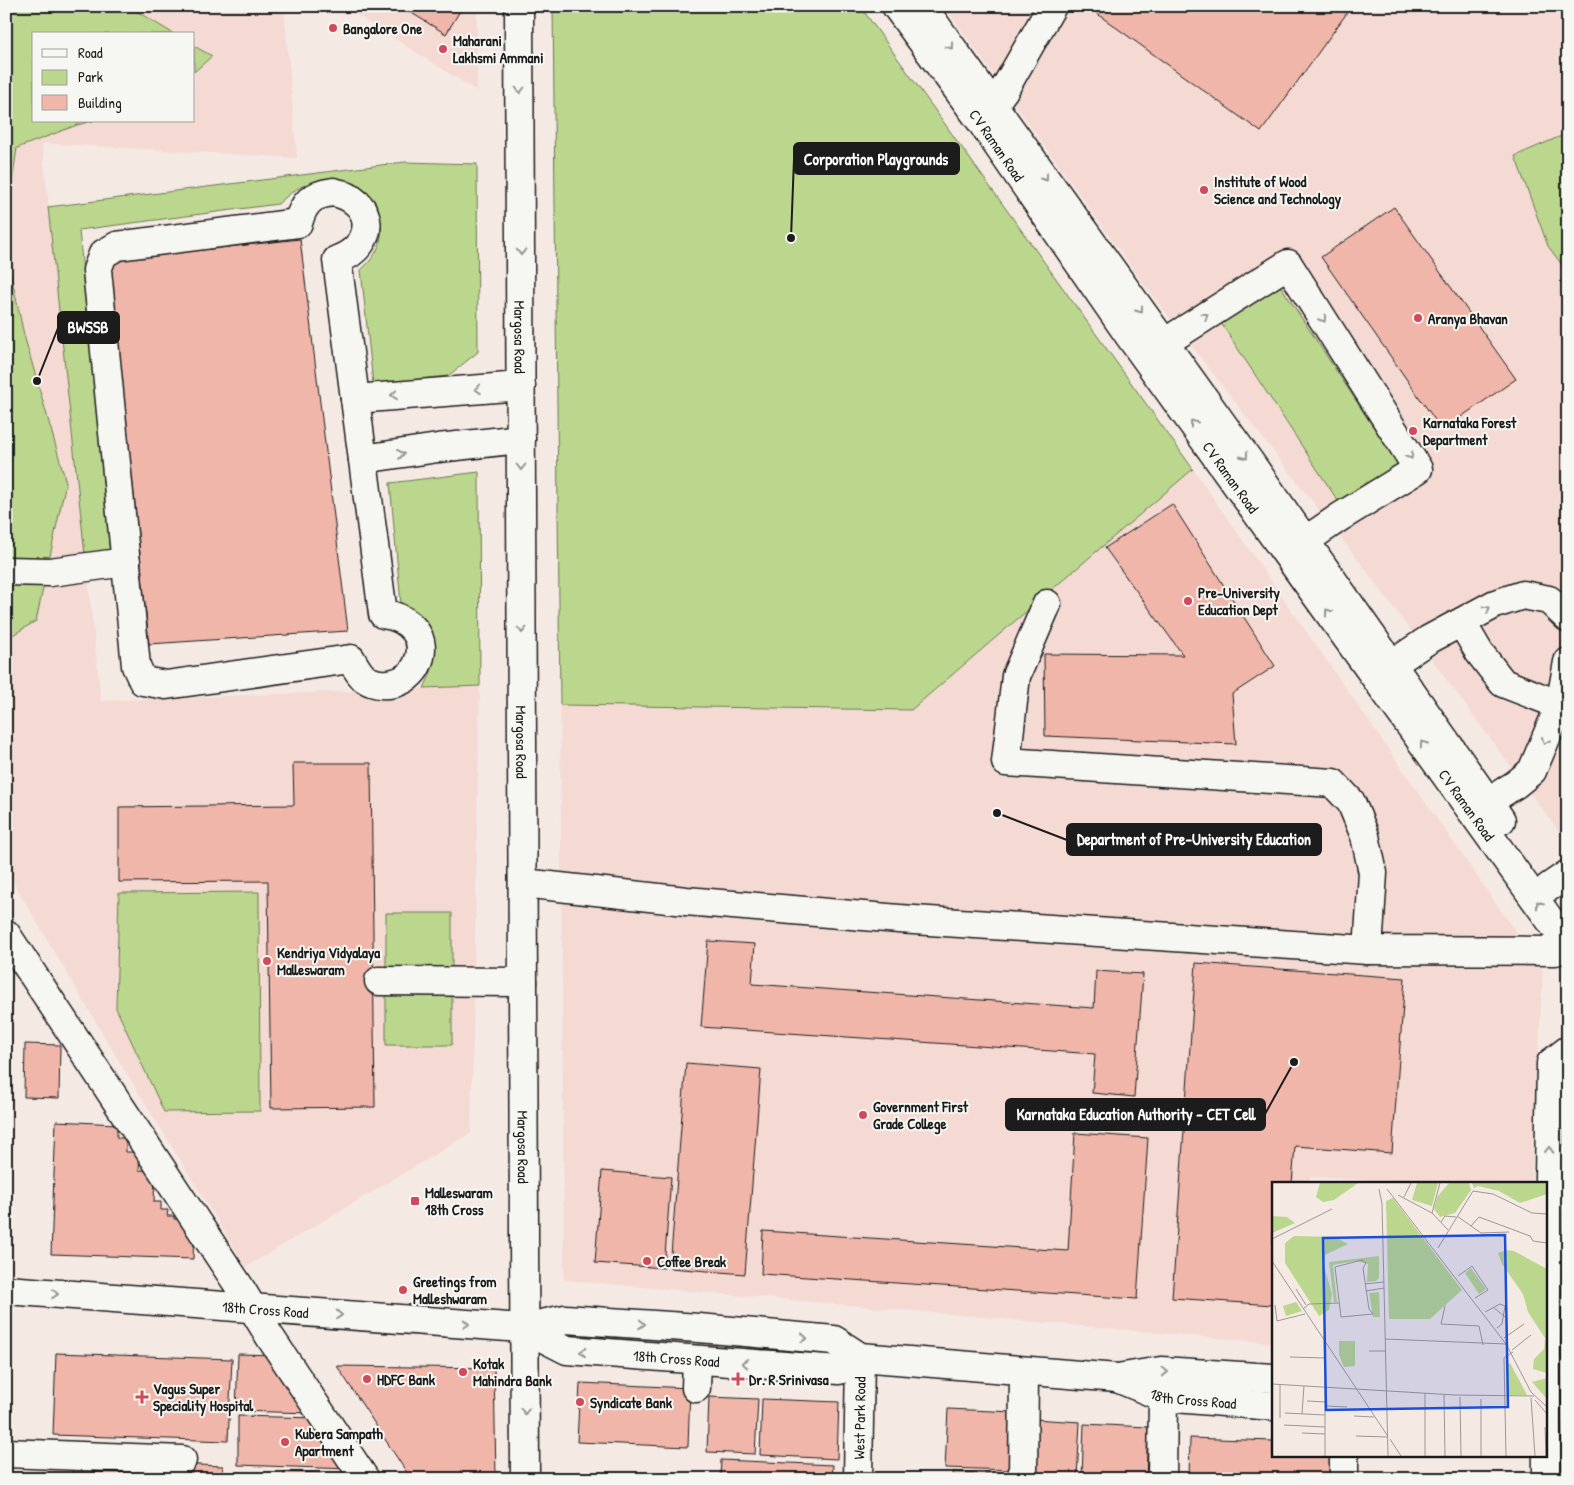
<svg xmlns="http://www.w3.org/2000/svg" width="1574" height="1485" viewBox="0 0 1574 1485" font-family="'Patrick Hand',sans-serif">
<rect width="100%" height="100%" fill="#f5e9e4"/>
<filter id="ink" filterUnits="userSpaceOnUse"><feTurbulence type="fractalNoise" baseFrequency=".02" numOctaves="2"/><feDisplacementMap in="SourceGraphic" scale="10" xChannelSelector="R" yChannelSelector="G"/><feConvolveMatrix kernelMatrix="1 2 1 2 8 2 1 2 1" color-interpolation-filters="sRGB"/></filter>
<g filter="url(#ink)">
<path fill="#f4dad3" fill-rule="evenodd" d="M6 6H284L297 158 42 143 101 701 480 686 471 1133 246 1267 113 1051 6 870ZM34 34H194V121H34Z
M343 6H477V91Z
M944 6H1568V844L1368 573 1148 290Z
M1193 469 1543 971 1531 1184H1430L1310 1177 1309 1184H1273V1343L564 1280 560 705 911 710Z"/>
<path fill="#bbd68d" stroke="#6c7954" d="M6 6H128L174 34H34V121H93L77 125 17 148 6 226Z
M553 6H860L1193 469 911 710 560 705Z
M194 46 212 56 194 72Z
M1568 133V273L1548 246 1515 156Z
M405 162 477 164 478 352 448 376 373 384 361 270C384 249 387 229 373 202 363 199 324 182 316 183 301 183 288 195 278 204L79 230 110 553 85 555 48 207Z
M6 251 24 335 66 482 36 621 6 639Z
M1278 282 1399 466 1340 504 1219 320Z
M479 472 480 686 424 688 430 675 434 662 433 647 413 611 401 604 390 483Z
M259 892 260 1111 164 1112 116 1008 119 893Z
M386 913H452V1045H386Z"/>
<path fill="#f0b6aa" stroke="#1c1c1c" d="M400 6H463L446 34Z
M1100 6H1352L1261 132 1096 13Z
M1394 207 1516 379 1442 430 1321 257Z
M300 239 348 631 149 644 110 260Z
M1172 504 1275 666 1232 694 1236 744 1045 736 1044 654 1183 655 1105 548Z
M293 763H371L375 1107 271 1108 268 881 119 882V807L294 805Z
M708 941 755 944 752 984 1094 1008 1096 971 1143 974 1134 1097 1092 1093 1095 1054 701 1027Z
M1196 963 1405 978 1392 1153 1295 1146 1292 1184H1273V1305L1172 1298Z
M25 1044 60 1045 59 1098 24 1097Z
M686 1063 761 1069 745 1274 670 1268Z
M56 1121 117 1124V1138H126V1152H140L139 1170 155 1171 154 1202H161V1210H168L167 1216H174V1219L185 1220V1231H194L193 1259 51 1254Z
M1075 1133 1148 1138 1137 1299 761 1274 763 1231 1068 1251Z
M602 1171 671 1177 664 1268 595 1263Z
M56 1353 232 1359 228 1441 53 1435Z
M238 1354 277 1355 313 1413 236 1411Z
M337 1366 494 1368 496 1479H411Z
M580 1383 690 1388 688 1447 577 1442Z
M709 1397 758 1399 755 1454 707 1452Z
M762 1399 839 1402 837 1459 760 1455Z
M948 1409 1014 1412 1011 1470 945 1468Z
M238 1416 317 1418 349 1469 238 1465Z
M1034 1419 1080 1422 1077 1478 1036 1474Z
M1084 1424 1148 1427 1146 1479 1082 1476Z
M1190 1438 1273 1441V1456H1330L1329 1479H1189Z
M73 1460 223 1466 222 1479H72Z
M721 1460 833 1465 832 1479H720Z
M284 1472 321 1473V1479H284Z
M953 1472 1013 1475V1479H953Z
M232 1474 269 1475V1479H232Z
M876 1476 948 1479H876Z"/>
<g fill="none" stroke-linecap="round" stroke-linejoin="round">
<g stroke="#1c1c1c" stroke-width="31">
<g id="minor">
<path d="M993 105 1004 90 1052 6"/>
<path d="M333 192C376 200 378 245 337 260L383 614C409 617 430 638 417 665 408 684 381 690 364 678 358 672 355 666 351 659L166 685 143 681 136 666 97 270 103 254 117 246 298 223C304 202 311 195 333 192Z"/>
<path d="M1164 343 1288 264 1418 469 1340 517 1305 541"/>
<path d="M355 399 521 386"/>
<path d="M363 459 438 448 521 439"/>
<path d="M6 571 50 572 126 562"/>
<path d="M1047 604 1016 676 1006 762 1333 783 1351 802 1365 836 1373 873 1368 950"/>
<path d="M1462 623 1479 652 1503 683 1560 705"/>
<path d="M1391 665 1428 640 1495 604 1523 595 1549 600 1568 618"/>
<path d="M1488 802 1516 784 1532 771 1560 705 1568 662"/>
<path d="M523 883 686 901 899 919 1368 950 1556 951 1567 944"/>
<path d="M1549 887 1568 874"/>
<path d="M6 934 239 1286 270 1337 365 1479"/>
<path d="M379 981 523 982"/>
<path d="M696 1388 697 1360"/>
<path d="M6 1453 182 1460"/>
<path id="s1" d="M858 1479 860 1357"/>
<path d="M1023 1479 1024 1371"/>
<path d="M1162 1479 1163 1397"/>
<path d="M1344 1479V1456"/>
</g>
</g>
<g stroke="#1c1c1c" stroke-width="31">
<g id="major">
<path id="s2" d="M519 6 525 1479"/>
<path id="s3" d="M896 6 980 120 1128 334 1568 945"/>
<path d="M922 6 1249 461 1501 820"/>
<path id="s4" d="M6 1290 508 1327 524 1328 565 1319 699 1328 834 1340 860 1357 1117 1378 1161 1371 1273 1378"/>
<path id="s5" d="M524 1328 567 1350 839 1370 860 1357"/>
<path id="s6" d="M1117 1378 1163 1397 1273 1406"/>
<path d="M1547 1479 1546 1347 1551 1063 1568 1050"/>
</g>
</g>
<use href="#minor" stroke="#f6f6f2" stroke-width="28"/>
<use href="#major" stroke="#f6f6f2" stroke-width="28"/>
</g>
<defs><path id="oneway-chevron" d="M-2-3.5L2.5 0L-2 3.5" fill="none" stroke-width="1.6" stroke-linecap="round" stroke-linejoin="round" transform="scale(1.25)"/></defs>
<g stroke="#949492">
<use href="#oneway-chevron" transform="translate(950 46) rotate(54)"/>
<use href="#oneway-chevron" transform="translate(520 90) rotate(90)"/>
<use href="#oneway-chevron" transform="translate(1045 178) rotate(54)"/>
<use href="#oneway-chevron" transform="translate(521 252) rotate(90)"/>
<use href="#oneway-chevron" transform="translate(1140 310) rotate(54)"/>
<use href="#oneway-chevron" transform="translate(1205 316) rotate(-32)"/>
<use href="#oneway-chevron" transform="translate(1323 319) rotate(57)"/>
<use href="#oneway-chevron" transform="translate(478 389) rotate(176)"/>
<use href="#oneway-chevron" transform="translate(394 395) rotate(175)"/>
<use href="#oneway-chevron" transform="translate(1193 423) rotate(-126)"/>
<use href="#oneway-chevron" transform="translate(401 454) rotate(-9)"/>
<use href="#oneway-chevron" transform="translate(1245 456) rotate(54)"/>
<use href="#oneway-chevron" transform="translate(1410 456) rotate(57)"/>
<use href="#oneway-chevron" transform="translate(521 467) rotate(90)"/>
<use href="#oneway-chevron" transform="translate(1487 609) rotate(-30)"/>
<use href="#oneway-chevron" transform="translate(1328 612) rotate(-126)"/>
<use href="#oneway-chevron" transform="translate(522 630) rotate(90)"/>
<use href="#oneway-chevron" transform="translate(1545 741) rotate(113)"/>
<use href="#oneway-chevron" transform="translate(1423 744) rotate(-125)"/>
<use href="#oneway-chevron" transform="translate(1539 904) rotate(-126)"/>
<use href="#oneway-chevron" transform="translate(1549 1150) rotate(-89)"/>
<use href="#oneway-chevron" transform="translate(55 1294) rotate(4)"/>
<use href="#oneway-chevron" transform="translate(339 1315) rotate(4)"/>
<use href="#oneway-chevron" transform="translate(466 1324) rotate(4)"/>
<use href="#oneway-chevron" transform="translate(642 1324) rotate(4)"/>
<use href="#oneway-chevron" transform="translate(804 1338) rotate(5)"/>
<use href="#oneway-chevron" transform="translate(583 1352) rotate(-176)"/>
<use href="#oneway-chevron" transform="translate(745 1363) rotate(-176)"/>
<use href="#oneway-chevron" transform="translate(1165 1372)"/>
<use href="#oneway-chevron" transform="translate(525 1411) rotate(90)"/>
</g>
</g>
<g fill="#d1495b" stroke="#f6f6f2" stroke-width="2">
<circle cx="333" cy="28" r="5"/>
<circle cx="443" cy="49" r="5"/>
<circle cx="1204" cy="190" r="5"/>
<circle cx="1418" cy="318" r="5"/>
<circle cx="1413" cy="431" r="5"/>
<circle cx="1188" cy="601" r="5"/>
<circle cx="267" cy="961" r="5"/>
<circle cx="863" cy="1115" r="5"/>
<rect x="410" y="1196" width="10" height="10" rx="2.5"/>
<circle cx="647" cy="1261" r="5"/>
<circle cx="403" cy="1290" r="5"/>
<circle cx="463" cy="1372" r="5"/>
<circle cx="367" cy="1379" r="5"/>
<path d="M735.5 1371.5h5v5h5v5h-5v5h-5v-5h-5v-5h5z"/>
<path d="M139.5 1389.5h5v5h5v5h-5v5h-5v-5h-5v-5h5z"/>
<circle cx="580" cy="1402" r="5"/>
<circle cx="285" cy="1442" r="5"/>
</g>
<g text-anchor="middle" dominant-baseline="central" stroke-width="4" stroke-linejoin="round" paint-order="stroke">
<g font-size="15" font-weight="bold" fill="#1c1c1c" stroke="#f6f6f2" text-anchor="start">
<text x="343" y="28">Bangalore One</text>
<text x="453" y="40">Maharani<tspan x="453" dy="17">Lakhsmi Ammani</tspan></text>
<text x="1214" y="181">Institute of Wood<tspan x="1214" dy="17">Science and Technology</tspan></text>
<text x="1428" y="318">Aranya Bhavan</text>
<text x="1423" y="422">Karnataka Forest<tspan x="1423" dy="17">Department</tspan></text>
<text x="1198" y="592">Pre-University<tspan x="1198" dy="17">Education Dept</tspan></text>
<text x="277" y="952">Kendriya Vidyalaya<tspan x="277" dy="17">Malleswaram</tspan></text>
<text x="873" y="1106">Government First<tspan x="873" dy="17">Grade College</tspan></text>
<text x="425" y="1192">Malleswaram<tspan x="425" dy="17">18th Cross</tspan></text>
<text x="657" y="1261">Coffee Break</text>
<text x="413" y="1281">Greetings from<tspan x="413" dy="17">Malleshwaram</tspan></text>
<text x="473" y="1363">Kotak<tspan x="473" dy="17">Mahindra Bank</tspan></text>
<text x="377" y="1379">HDFC Bank</text>
<text x="749" y="1379">Dr. R Srinivasa</text>
<text x="153" y="1388">Vagus Super<tspan x="153" dy="17">Speciality Hospital</tspan></text>
<text x="590" y="1402">Syndicate Bank</text>
<text x="295" y="1433">Kubera Sampath<tspan x="295" dy="17">Apartment</tspan></text>
</g>
<g font-size="15" fill="#1c1c1c" stroke="#f6f6f2">
<text stroke="none"><textPath href="#s3" startOffset="172">CV Raman Road</textPath></text>
<text stroke="none"><textPath href="#s2" startOffset="331">Margosa Road</textPath></text>
<text stroke="none"><textPath href="#s3" startOffset="578">CV Raman Road</textPath></text>
<text stroke="none"><textPath href="#s2" startOffset="736">Margosa Road</textPath></text>
<text stroke="none"><textPath href="#s3" startOffset="982">CV Raman Road</textPath></text>
<text stroke="none"><textPath href="#s2" startOffset="1141">Margosa Road</textPath></text>
<text stroke="none"><textPath href="#s4" startOffset="260">18th Cross Road</textPath></text>
<text stroke="none"><textPath href="#s5" startOffset="158">18th Cross Road</textPath></text>
<text stroke="none"><textPath href="#s6" startOffset="80">18th Cross Road</textPath></text>
<text stroke="none"><textPath href="#s1" startOffset="61">West Park Road</textPath></text>
</g>
</g>
<g transform="translate(1272 1182)">
<rect width="275" height="275" fill="#f5e9e4"/>
<path d="M48 1H86L62 18 51 20 44 15ZM145 1H166L160 24 140 18ZM177 1H197L199 8 183 31 168 35 162 27 165 15ZM200 1H275V12L248 21 227 9 206 4 202 6ZM121 16 190 108 158 137H117L114 19ZM0 34 15 35 23 41 0 51ZM22 54 63 55 76 62 53 73 52 84 60 112 57 128 47 134 13 81V61ZM234 68 242 69 275 87V191L261 187 262 177 272 167 273 156 256 130 251 112 230 82 226 71ZM107 74V96L104 99 95 100 96 82 84 79 61 83 65 120H62L57 80ZM199 86 214 107 207 112 193 91ZM107 110 108 135H101L97 111ZM24 120 30 129 14 134 11 124ZM67 159H83V184L72 185 67 173ZM238 181 255 213H235V182ZM275 196V217L260 200Z" fill="#bbd68d"/>
<path fill="none" stroke="#9e9794" stroke-width="1" d="M168 1 160 31 176 48M107 7 110 22 116 274M115 7 234 162 259 210 275 225M126 13 160 31M132 15 139 1M185 34 209 51 237 50M169 40 173 34 184 35M199 44 207 35 258 54 261 59 275 61M0 57 60 27M166 66 201 9 221 12 260 31 275 32M90 78 94 81 91 86 97 127 101 132 69 135 63 85ZM0 79 115 253M186 94 200 84 216 108 203 116M93 102 112 100M24 107 34 123M94 109 112 106M3 123 5 139 33 132M173 124 169 142 207 144 211 163M221 125 233 135M31 127 37 122 67 121M213 130 228 122 233 124 230 142 225 146M232 156 252 142M113 157 234 162M53 163V274M240 168 259 153M97 169H113M18 175 53 176M0 202 183 213 262 214M153 211V274M172 213 173 274M188 215 189 274M259 216 263 274M209 217V274M263 218 275 232M35 219 54 220M54 224 75 225M13 231 53 233M30 232 32 204M82 234 102 235M8 236V203M12 243 53 245M273 245 274 274M30 251 53 252M84 254 115 255M118 257 129 274M234 274 232 176 241 170"/>
<path fill="#1d4ed8" fill-opacity="0.15" stroke="#1d4ed8" stroke-width="2.5" d="M233 53 236 225 54 228 51 56Z"/>
<rect width="275" height="275" fill="none" stroke="#1c1c1c" stroke-width="2.5"/>
</g>
<path fill="none" stroke="#1c1c1c" stroke-width="2" d="M791 238L794 159M37 381L58 328M997 813L1067 840M1294 1062L1265 1114"/>
<g fill="#1c1c1c" stroke="#f6f6f2" stroke-width="2">
<circle cx="791" cy="238" r="5"/>
<circle cx="37" cy="381" r="5"/>
<circle cx="997" cy="813" r="5"/>
<circle cx="1294" cy="1062" r="5"/>
</g>
<g fill="#1c1c1c" stroke="#1c1c1c" stroke-width="2">
<rect x="794" y="143" width="165" height="31" rx="5"/>
<rect x="58" y="312" width="61" height="31" rx="5"/>
<rect x="1067" y="824" width="254" height="31" rx="5"/>
<rect x="1006" y="1099" width="259" height="31" rx="5"/>
</g>
<g font-size="16" text-anchor="middle" font-weight="bold" fill="#fff">
<text x="876" y="165">Corporation Playgrounds</text>
<text x="88" y="333">BWSSB</text>
<text x="1194" y="845">Department of Pre-University Education</text>
<text x="1136" y="1120">Karnataka Education Authority - CET Cell</text>
</g>
<rect width="1574" height="1485" fill="none" stroke="#f6f6f2" stroke-width="25"/>
<rect x="12" y="12" width="1549" height="1460" fill="none" stroke="#1c1c1c" stroke-width="2" filter="url(#ink)"/>
<rect x="32" y="32" width="162" height="90" fill="#f6f6f2" stroke="#9f9f9c"/>
<rect x="42" y="49" width="25" height="8" fill="#f6f6f2" stroke="#9f9f9c"/>
<text x="78" y="58" font-size="15" fill="#1c1c1c">Road</text>
<rect x="42" y="70" width="25" height="15" fill="#bbd68d" stroke="#9f9f9c"/>
<text x="78" y="82" font-size="15" fill="#1c1c1c">Park</text>
<rect x="42" y="95" width="25" height="15" fill="#f0b6aa" stroke="#9f9f9c"/>
<text x="78" y="108" font-size="15" fill="#1c1c1c">Building</text>
</svg>
